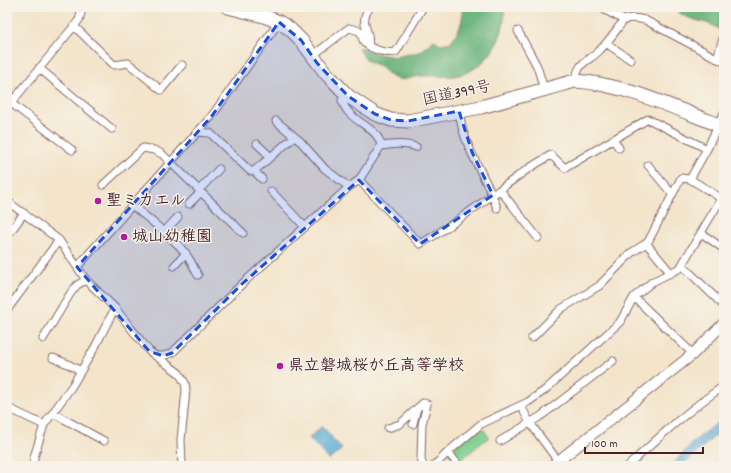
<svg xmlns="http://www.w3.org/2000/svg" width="731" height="473" viewBox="0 0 731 473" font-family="Dekko,'Klee One',sans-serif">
<rect width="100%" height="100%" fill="#f7f3e8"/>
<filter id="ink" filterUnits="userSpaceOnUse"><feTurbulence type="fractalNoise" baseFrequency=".025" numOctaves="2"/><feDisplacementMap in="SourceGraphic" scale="8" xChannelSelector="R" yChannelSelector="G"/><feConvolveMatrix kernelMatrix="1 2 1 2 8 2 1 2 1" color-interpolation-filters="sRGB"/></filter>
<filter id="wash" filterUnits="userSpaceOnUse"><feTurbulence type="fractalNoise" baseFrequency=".012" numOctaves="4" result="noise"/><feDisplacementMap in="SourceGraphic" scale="16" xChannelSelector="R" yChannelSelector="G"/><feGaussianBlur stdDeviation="0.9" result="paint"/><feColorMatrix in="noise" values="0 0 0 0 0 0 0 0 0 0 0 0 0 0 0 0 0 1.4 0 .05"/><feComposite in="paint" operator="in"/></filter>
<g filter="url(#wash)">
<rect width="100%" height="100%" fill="#f3e4ca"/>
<path fill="#7fcf8f" stroke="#64775d" d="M480 425 489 437 457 463 448 452Z"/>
<path fill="#67b27a" stroke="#586852" d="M461 7H504C507 36 488 68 459 75 447 78 433 75 422 76 414 76 405 81 398 79 387 77 386 69 378 65 374 64 370 63 367 60 363 57 361 51 358 47L378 54 395 57 419 52 434 40 441 44 451 42C457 33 466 19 461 7Z
M674 7H724V34C712 18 685 24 674 7Z"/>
<path fill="#55a9d1" stroke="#50647e" d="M724 419V431L717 434 682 466H672C685 449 705 429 724 419Z
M322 426 342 449 329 460 309 438Z"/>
</g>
<g filter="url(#ink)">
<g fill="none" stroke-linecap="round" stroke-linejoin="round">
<g stroke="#856463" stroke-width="9">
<path id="street" d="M599 7 624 20
M74 26 114 65 128 63 161 90 182 65
M518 31 537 66 544 89
M606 43 631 60
M368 45C372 30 357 24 370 7
M312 56 349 28 360 31C362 35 362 40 365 43 372 50 388 54 396 52L423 7
M717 59 724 35
M39 68 112 129
M575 81C580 58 587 64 600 50 609 41 616 30 624 20 631 17 637 18 645 20L724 62
M346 94 342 100C348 123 378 125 381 146L359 180
M7 95 14 99
M11 103 72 150
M7 108 79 20 81 13 78 7
M459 111C460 117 461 122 462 127 469 156 488 180 497 208
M276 121 301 142 325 169 349 187
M197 132 210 133 250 171H254
M613 139 619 148
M257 144 271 157
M381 146C393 144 405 143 416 147
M648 165 672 194
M262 179 254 171 294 137
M690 179 724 200
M103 185 143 148 154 150 162 154 243 233
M500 190 538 238
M271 191 305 227
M7 201 59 240 86 280 115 308 149 351 179 373 185 383 186 390 181 440 182 466
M189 204 198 195 200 189 219 169
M132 205C148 219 176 239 187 256 192 262 194 269 198 275
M7 229 11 231 24 213
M164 232 178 217
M701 233 724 249
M646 243 671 273
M682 265 724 306
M174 266 186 253
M77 267 211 117 279 22
M634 297 693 354
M7 310 59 240
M532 338 561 309 599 286 631 253 648 242 681 178 690 179 707 149 724 113
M43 339 70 294 77 285 86 280
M156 356H163L172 353 242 284 349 187 359 180 420 244C454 225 485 200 517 177 527 169 539 162 551 155L565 168 648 119 707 149
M53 358 68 364 81 371
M521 406 530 423 558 461
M8 408 44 425
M53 413 104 441
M413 424 417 408
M388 428 400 424 423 403 427 404 422 424 421 459 423 466
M500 441 541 416 613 361
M448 452 459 466
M33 466 34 457 44 425 72 386 95 347 115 308
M434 466 448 452 481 424 528 402 545 390 620 322 634 297 652 282 680 268 724 194
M628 466C658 438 689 409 724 386
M720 466 724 463"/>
</g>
<g stroke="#856463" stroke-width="12">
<path id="secondary" d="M552 466 693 354 724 323"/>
</g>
<g stroke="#856463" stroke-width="15">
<path id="highway" d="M228 7 264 16 279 22 290 29 301 40 325 72 348 96 375 114 391 120 408 121 481 107 575 81C622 83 679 110 724 127"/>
</g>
<use href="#street" stroke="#fff" stroke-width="7"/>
<use href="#secondary" stroke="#fff" stroke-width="10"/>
<use href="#highway" stroke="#fff" stroke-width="13"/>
</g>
</g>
<path fill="#1d4ed8" fill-opacity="0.2" stroke="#1d4ed8" stroke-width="3" stroke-dasharray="8 5" stroke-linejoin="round" d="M279 22 301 40 317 63 348 96 375 114 391 120 408 121 459 111 472 152 493 195 420 244 359 180 242 284 172 353 163 356 149 351 77 267 211 117Z"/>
<g fill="#b5179e" stroke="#f7f3e8" stroke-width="1.5">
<circle cx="98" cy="201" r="4"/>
<circle cx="124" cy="237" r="4"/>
<circle cx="280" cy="366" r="4"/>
</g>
<g text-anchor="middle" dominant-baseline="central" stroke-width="3" stroke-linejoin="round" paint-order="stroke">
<g font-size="16" fill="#4a1f2b" stroke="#f7f3e8">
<text transform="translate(457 94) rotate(-12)">国道399号</text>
</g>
<g font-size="16" font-weight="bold" fill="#4a1f2b" stroke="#f7f3e8" text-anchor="start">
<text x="106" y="201">聖ミカエル</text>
<text x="132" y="237">城山幼稚園</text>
<text x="288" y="366">県立磐城桜が丘高等学校</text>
</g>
</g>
<rect width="731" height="473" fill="none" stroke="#f7f3e8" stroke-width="24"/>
<path d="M585 447v6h118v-6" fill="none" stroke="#4a1f2b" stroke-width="2"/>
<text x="591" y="447" font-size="12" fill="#4a1f2b" stroke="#f7f3e8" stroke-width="3" paint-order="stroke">100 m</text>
</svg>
